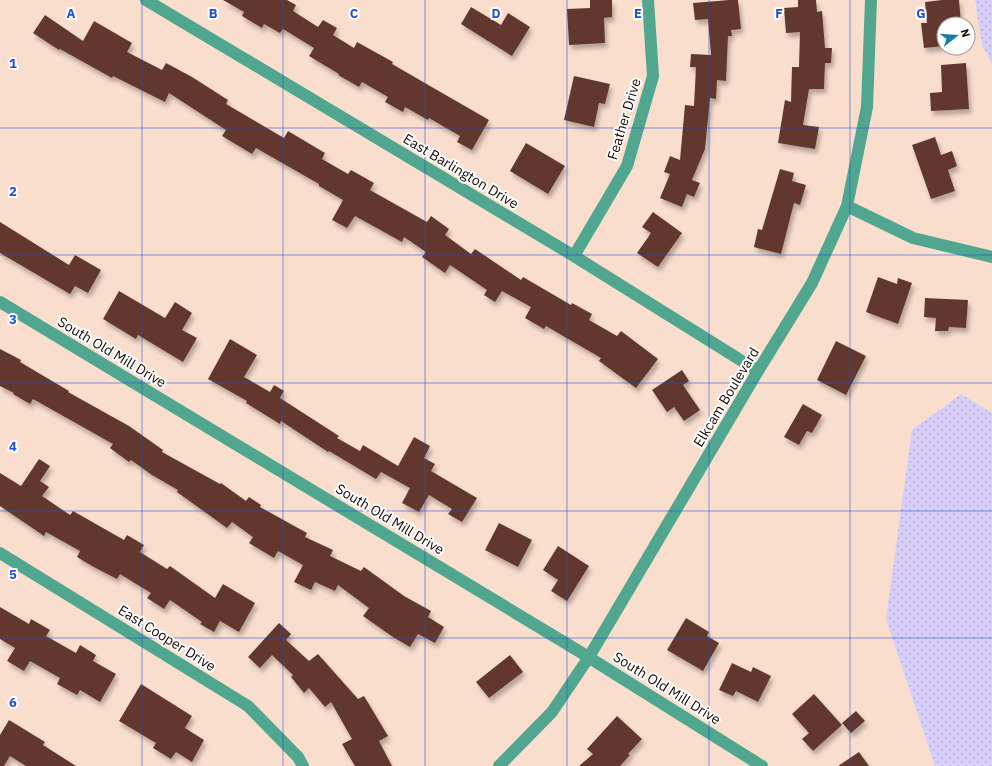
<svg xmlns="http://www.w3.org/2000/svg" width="992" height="766" viewBox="0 0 992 766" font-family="'IBM Plex Sans',sans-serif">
<defs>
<pattern id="grass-dots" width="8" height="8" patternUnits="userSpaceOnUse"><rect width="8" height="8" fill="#d6cef8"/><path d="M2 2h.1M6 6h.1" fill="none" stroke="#b7afd3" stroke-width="1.8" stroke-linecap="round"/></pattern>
<filter id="shadow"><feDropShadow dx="2.5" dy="4.5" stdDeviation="2" flood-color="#0004"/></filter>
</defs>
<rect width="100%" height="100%" fill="#f9dece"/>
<path fill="url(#grass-dots)" d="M975 0H992V64L982 45Z
M961 394 992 413V766H935L886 619 912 430Z"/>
<path fill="#62392f" filter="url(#shadow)" d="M223 0H287L296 5 293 11 318 27 323 20 337 28 333 35 354 48 357 42 393 62 392 64 489 120 472 150 457 142 460 136 429 118 428 120 405 107 403 112 385 102 388 97 362 82 359 87 338 75 339 74 309 56 314 48 283 29 280 33 264 24 262 28 242 16 244 12Z
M590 0H612V17L604 18 605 43 569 45 567 9 590 8Z
M729 0H738L741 29 731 30 732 36H728L726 81 717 80 716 99 710 98 705 149 692 180 700 183 694 197 687 194 682 207 660 198 670 174 664 172 670 156 680 160 685 105 694 106 696 67H690L691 54 711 55 708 19 695 20 693 3Z
M798 0H816L817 12 822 11 825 48H832L831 63H825L824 89H809L803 125 819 127 815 149 778 143 785 100 791 102 792 67H799L800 32 786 33 784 8 798 7Z
M942 0H959L961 24H944V46L924 48 921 23H927L925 2Z
M471 7 501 25 508 13 530 27 512 56 461 24Z
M45 15 83 41 94 21 132 43 127 52 162 70 166 63 192 77 228 100 226 104 284 138 288 131 325 153 322 159 348 174 351 170 374 183 370 190 427 222 431 216 449 229 445 235 471 254 475 249 521 280 523 277 571 305 572 303 592 314 589 320 617 336 621 331 658 359 636 388 599 361 601 358 546 326 544 329 525 318 531 307 502 291 495 302 484 295 487 290 450 265 445 273 422 257 426 252 404 237 402 242 355 216 347 228 332 220 343 200 319 186V184L256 148 252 154 222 136 226 130 169 93 165 102 113 76 112 78 60 49 59 50 33 33Z
M966 63 969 109 931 111 930 93 942 92 941 65Z
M574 76 610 84 605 104 599 103 594 127 564 120Z
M935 137 941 155 952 151 957 166 948 170 955 191 931 199 912 145Z
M526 143 565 166 548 194 510 171Z
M780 169 794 173 792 181 806 185 800 205 794 203 781 254 754 247 758 229 762 230Z
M653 212 682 233 658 267 637 253 651 233 642 227Z
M0 222 69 265 75 255 101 270 88 293 75 286 70 294 0 253Z
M878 277 897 284 898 278 912 283 898 324 866 312Z
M119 291 165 318 175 302 192 313 182 330 197 338 183 362 138 335 136 339 103 319Z
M925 298 968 300 966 328 949 327 948 331H935L936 318 924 317Z
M230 339 257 355 244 377 270 392 274 385 284 391 280 398 339 436 337 438 360 451 363 445 398 466 414 437 430 446 424 458 435 464 431 471 477 498 462 522 448 514 452 509 429 495 419 512 402 503 410 488 381 472 376 479 329 451 328 452 281 421 280 424 246 403 247 401 208 379Z
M836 341 866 356 846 395 817 380Z
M0 349 21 360 20 362 69 391 68 392 129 426 163 450 162 452 220 484 221 483 246 501 249 497 261 505 260 507 307 533 305 537 333 550 330 556 361 571 364 567 404 596 431 611 428 617 444 627 435 643 418 634 410 647 393 637 363 616 369 608 338 585 335 591 315 582 311 590 294 582 303 565 278 551 274 558 249 543 253 537 232 522 227 528 177 492 178 490 152 475 131 460 129 462 110 448 113 444 33 399 30 404 13 394 14 393 0 386Z
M682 370 689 381 683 385 700 410 684 421 674 407 667 412 652 390Z
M803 404 822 415 812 433 807 431 799 445 784 437Z
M39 459 50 466 40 481 49 487 42 496 70 515 73 511 124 540 127 535 144 545 140 552 167 569 170 566 215 598 223 584 255 603 239 632 220 621 214 632 200 624 202 622 170 600 164 609 147 598 151 593 120 574 117 579 92 566 77 557 80 551 46 532 44 536 0 506V473L21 486Z
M499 523 532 540 518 567 485 550Z
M558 546 589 566 567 601 551 591 558 580 543 570Z
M0 607 29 624 31 619 50 630 46 636 76 653 80 645 96 655 93 661 116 674 100 702 80 690 77 695 57 684 60 678 30 661 24 671 7 661 15 648 0 639Z
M686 618 709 632 707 636 719 643 703 671 667 650Z
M279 623 291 634 286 640 309 661 318 654 358 699 364 696 388 736 379 741 392 766H355L342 744 352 739 331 702 325 707 309 688 304 693 291 677 293 675 272 655 260 668 248 657Z
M510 655 523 672 489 698 476 682Z
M732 663 751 672 753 667 771 676 758 702 736 691 733 696 719 690Z
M141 684 192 716 185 728 204 740 192 762 176 752 171 759 153 748 156 743 119 721Z
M814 694 842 725 813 751 802 739 809 733 792 714Z
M856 711 865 721 851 733 842 723Z
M617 716 642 739 628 754 630 755 620 766H579L593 754 587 749Z
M9 720 45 742 43 745 76 766H26L10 756 4 766H0V735Z
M859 752 869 766H838Z"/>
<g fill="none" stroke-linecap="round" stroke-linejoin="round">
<path stroke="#51a68f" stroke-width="12" d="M146 0 574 256 758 371
M847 206 913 238 992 257
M574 256 627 166 653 76 648 0
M0 302 577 650 762 766
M0 553 248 706 298 757 303 766
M499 766 552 712 589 657 758 371 812 283 847 206 867 107 871 0"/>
</g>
<path fill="none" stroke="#1d4ed8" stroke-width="1" stroke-opacity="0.55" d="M142 0V766M283 0V766M425 0V766M567 0V766M709 0V766M850 0V766M0 128H992M0 255H992M0 383H992M0 511H992M0 638H992"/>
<g text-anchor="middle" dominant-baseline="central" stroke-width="4" stroke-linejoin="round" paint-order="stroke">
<g font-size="14" fill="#160802" stroke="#fff">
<text transform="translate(624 119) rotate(-73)">Feather Drive</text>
<text transform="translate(461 171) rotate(31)">East Barlington Drive</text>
<text transform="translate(112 352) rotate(31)">South Old Mill Drive</text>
<text transform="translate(726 397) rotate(-59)">Elkcam Boulevard</text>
<text transform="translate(390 519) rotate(31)">South Old Mill Drive</text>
<text transform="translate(167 638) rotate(32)">East Cooper Drive</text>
<text transform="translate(667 688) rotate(32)">South Old Mill Drive</text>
</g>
</g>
<g font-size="13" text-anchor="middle" font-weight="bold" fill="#1d4ed8" stroke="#fff" stroke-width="4" stroke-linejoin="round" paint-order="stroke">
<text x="71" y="18">A</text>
<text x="213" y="18">B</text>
<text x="354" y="18">C</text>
<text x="496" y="18">D</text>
<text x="638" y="18">E</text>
<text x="779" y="18">F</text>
<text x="921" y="18">G</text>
<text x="13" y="68">1</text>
<text x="13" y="196">2</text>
<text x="13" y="324">3</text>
<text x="13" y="451">4</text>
<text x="13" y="579">5</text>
<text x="13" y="707">6</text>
</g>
<g transform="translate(956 36) rotate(73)"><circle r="19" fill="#ffffff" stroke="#a29c9a"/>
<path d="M0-3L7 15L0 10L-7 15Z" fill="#1a7da8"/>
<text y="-6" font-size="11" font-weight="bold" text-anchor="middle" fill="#160802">N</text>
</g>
</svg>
